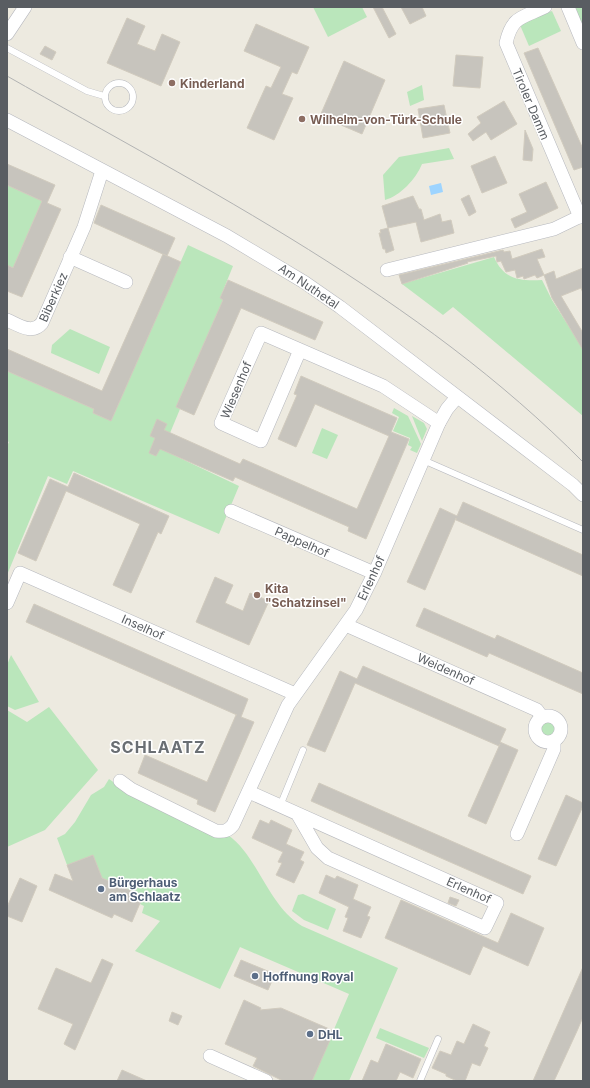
<svg xmlns="http://www.w3.org/2000/svg" width="590" height="1088" font-family="Inter,sans-serif">
<style>
.green{fill:#bae6bb}
.water{fill:#9dd4ff}
.building{fill:#c7c4bd;stroke:#d1cbbe}
.lines{fill:none;stroke-linecap:round;stroke-linejoin:round}
.lane-casing{stroke:#b6b8be;stroke-width:7}
.street-casing{stroke:#b6b8be;stroke-width:14}
.lane{stroke:#fff;stroke-width:6}
.street{stroke:#fff;stroke-width:13}
.tram{stroke:#b2b3b3;stroke-width:1}
.education-dot{fill:#8d6e63;stroke:#fff;stroke-width:1.5}
.service-dot{fill:#5c6f8a;stroke:#fff;stroke-width:1.5}
.labels{text-anchor:middle;dominant-baseline:central;stroke-width:3;stroke-linejoin:round;paint-order:stroke}
.education-label{font-size:12px;font-weight:bold;fill:#785e54;stroke:#fff;text-anchor:start}
.street-label{font-size:12px;fill:#595d62;stroke:#fff}
.service-label{font-size:12px;font-weight:bold;fill:#4e5e75;stroke:#fff;text-anchor:start}
.district-label{font-size:16px;font-weight:bold;letter-spacing:1px;fill:#6a6f74;stroke:#fff}
</style>
<rect width="100%" height="100%" fill="#edeae0"/>
<!-- green -->
<g class="green">
<polygon points="313,7 362,7 367,17 328,37"/>
<polygon points="575,7 583,7 583,27"/>
<polygon points="552,11 561,31 529,46 520,25"/>
<polygon points="422,85 424,100 410,106 407,92"/>
<path d="M449,148l5,11 -32,5c-6,15 -22,32 -37,36l-2,-25 16,-18z"/>
<polygon points="7,185 42,201 13,268 7,265"/>
<polygon points="188,245 233,266 220,298 223,300 176,407 180,409 163,450 239,486 219,534 73,471 67,484 48,476 7,575 7,446 9,442 7,441 7,371 94,409 93,413 111,421"/>
<path d="M494,257c10,23 26,24 48,23l10,20 26,41 5,-3v78l-130,-109 -10,8 -41,-31z"/>
<polygon points="70,329 110,347 99,374 51,353 52,345"/>
<polygon points="394,408 408,416 421,444 417,453 410,450 412,447 408,445 410,438 393,431 399,417 392,413"/>
<polygon points="412,416 424,423 427,429 422,441"/>
<polygon points="322,428 338,435 327,459 312,453"/>
<polygon points="11,655 39,702 15,710 7,706 7,665"/>
<polygon points="49,707 98,770 45,830 7,847 7,710 27,722"/>
<circle cx="548" cy="729" r="9"/>
<path d="M109,779l20,14 99,42c30,21 40,71 74,91l96,42 -49,113h-37l37,-87 -109,-47 -20,42 -85,-38 25,-30 -18,-8 2,-7 -4,-2 3,-8 -41,-18 -9,-23 -26,10 -10,-27 8,-4 10,-12 16,-27 13,-8z"/>
<polygon points="303,894 336,909 328,930 304,920 292,911 298,895"/>
<polygon points="380,1028 429,1048 424,1058 376,1038"/>
</g>
<!-- water -->
<polygon class="water" points="441,183 443,192 431,195 429,186"/>
<!-- building -->
<g class="building">
<polygon points="373,7 382,7 396,34 389,38"/>
<polygon points="401,7 422,7 426,16 410,24"/>
<polygon points="127,18 145,26 137,44 155,51 162,34 180,42 161,86 107,63"/>
<polygon points="256,24 309,47 297,74 292,72 282,94 293,98 274,140 247,128 266,86 271,88 281,67 244,51"/>
<polygon points="45,46 56,52 52,60 40,54"/>
<polygon points="538,48 583,149 583,167 574,170 524,53"/>
<polygon points="456,55 483,57 480,88 453,86"/>
<polygon points="344,61 385,80 362,134 320,116"/>
<polygon points="504,101 517,124 491,140 486,132 473,141 468,134 481,123 477,117"/>
<polygon points="444,105 450,133 423,138 418,109"/>
<polygon points="525,130 533,149 532,161 523,160"/>
<polygon points="495,156 507,183 482,193 471,166"/>
<polygon points="7,164 55,185 47,203 61,209 22,297 7,291 7,265 13,268 42,201 7,185"/>
<polygon points="546,182 558,208 515,228 511,219 527,212 519,194"/>
<polygon points="469,195 476,212 469,216 461,199"/>
<polygon points="413,196 419,209 421,209 424,220 440,214 442,222 451,220 454,233 421,242 416,222 388,228 382,206"/>
<polygon points="101,205 175,238 167,256 94,223"/>
<polygon points="388,228 394,250 386,253 385,249 383,249 379,233 381,233 380,230"/>
<polygon points="542,249 545,257 537,259 544,275 537,278 535,275 524,279 523,276 517,278 515,270 506,272 501,261 497,262 496,256 467,262 468,263 402,284 399,275 503,250 504,252 510,251 512,259"/>
<polygon points="163,254 181,262 111,421 93,413 94,409 7,371 7,349 102,391"/>
<polygon points="583,268 583,293 581,288 561,296 583,333 583,350 552,298 544,275 554,271 556,279"/>
<polygon points="228,280 323,322 315,340 241,308 194,415 176,407 223,300 220,298"/>
<polygon points="301,376 397,418 391,432 409,439 366,539 348,531 349,527 235,477 233,481 160,449 156,456 149,453 155,438 150,436 157,419 167,424 164,430 240,464 243,459 357,509 389,436 315,404 296,447 278,439 297,395 294,394"/>
<polygon points="74,473 169,516 161,534 158,532 131,593 113,585 140,524 66,491 36,561 18,553 50,479 68,487"/>
<polygon points="463,502 583,555 583,576 456,520 456,518 425,590 407,582 440,508 457,516"/>
<polygon points="215,577 233,585 225,603 243,611 250,593 269,601 249,645 196,622"/>
<polygon points="34,604 248,699 241,717 254,722 215,812 197,804 198,800 138,773 145,755 207,782 236,715 237,715 26,622"/>
<polygon points="424,608 495,639 497,635 583,673 583,694 489,653 487,657 416,626"/>
<polygon points="363,666 506,729 500,742 518,750 486,824 468,816 500,744 499,746 355,683 325,752 307,745 340,671 357,679"/>
<polygon points="319,783 531,876 523,894 311,801"/>
<polygon points="566,795 583,803 583,806 556,866 538,859"/>
<polygon points="260,820 269,824 271,820 292,830 286,844 304,852 300,860 304,862 294,883 276,875 282,863 278,862 283,852 252,838"/>
<polygon points="93,855 102,878 143,896 132,922 114,914 112,918 49,890 55,874 73,881 67,865"/>
<polygon points="326,875 335,879 337,876 358,885 353,899 371,907 367,916 370,917 361,938 343,931 348,918 345,917 349,907 319,893"/>
<polygon points="20,878 37,886 22,922 7,916 7,907"/>
<polygon points="450,897 459,900 456,906 448,903"/>
<polygon points="401,900 498,943 511,913 544,928 528,966 483,946 470,975 385,938"/>
<polygon points="102,959 113,964 75,1050 64,1044 73,1024 38,1009 56,968 91,983"/>
<polygon points="241,960 275,974 268,990 234,976"/>
<polygon points="583,967 583,1017 577,1031 554,1081 533,1081"/>
<polygon points="244,1000 261,1008 260,1010 281,1008 334,1031 312,1081 283,1081 253,1066 257,1058 225,1044"/>
<polygon points="172,1012 182,1016 178,1025 169,1021"/>
<polygon points="473,1024 490,1032 484,1046 488,1048 480,1066 472,1063 465,1081 457,1081 446,1076 446,1074 432,1068 440,1051 451,1055 457,1041 464,1044"/>
<polygon points="386,1044 421,1059 413,1078 400,1072 396,1081 362,1081 371,1060 378,1063"/>
<polygon points="122,1070 147,1081 117,1081"/>
</g>
<g class="lines">
<defs>
<g id="lane">
<polyline points="7,48 87,91 104,96"/>
<circle cx="119" cy="97" r="14"/>
<polyline points="423,460 583,530"/>
<polyline points="280,806 303,750"/>
<polyline points="420,1081 438,1039"/>
</g>
<g id="street">
<path d="M545,7c-23,11 -33,9 -39,36l74,174"/>
<polyline points="568,7 583,43"/>
<polyline points="7,34 25,7"/>
<polyline points="7,120 227,236 304,282 340,307 573,485 583,495"/>
<polyline points="70,257 126,282"/>
<polyline points="387,270 554,229 583,215"/>
<path d="M7,320c12,5 25,15 35,3l42,-96 18,-56"/>
<polyline points="300,350 261,441 221,423 261,333 383,386 439,423"/>
<polyline points="231,511 374,573"/>
<polyline points="7,603 20,573 295,694"/>
<polyline points="346,625 537,710 542,717"/>
<circle cx="548" cy="729" r="13"/>
<path d="M120,781l11,8 85,42c8,1 12,0 17,-6l55,-120 68,-95 19,-38 64,-149 8,-14 10,-12"/>
<polyline points="249,792 497,903 485,928 328,858 317,848 298,815"/>
<polyline points="517,834 554,749 554,741"/>
<polyline points="210,1056 266,1081"/>
</g>
</defs>
<!-- lane casing -->
<use href="#lane" class="lane-casing"/>
<!-- street casing -->
<use href="#street" class="street-casing"/>
<!-- lane -->
<use href="#lane" class="lane"/>
<!-- street -->
<use href="#street" class="street"/>
<!-- tram -->
<path class="tram" d="M7,76c200,114 412,220 576,386"/>
</g>
<!-- markers -->
<g class="education-dot">
<circle cx="172" cy="83" r="4"/>
<circle cx="302" cy="119" r="4"/>
<circle cx="257" cy="595" r="4"/>
</g>
<g class="service-dot">
<circle cx="101" cy="889" r="4"/>
<circle cx="255" cy="976" r="4"/>
<circle cx="310" cy="1034" r="4"/>
</g>
<g class="labels">
<!-- education labels -->
<g class="education-label">
<text x="180" y="83">Kinderland</text>
<text x="310" y="119">Wilhelm-von-Türk-Schule</text>
<text x="265" y="588">Kita<tspan x="265" dy="14">"Schatzinsel"</tspan></text>
</g>
<!-- street labels -->
<g class="street-label">
<text transform="translate(531 104) rotate(67)">Tiroler Damm</text>
<text transform="translate(309 286) rotate(34)">Am Nuthetal</text>
<text transform="translate(53 297) rotate(-66)">Biberkiez</text>
<text transform="translate(236 390) rotate(-67)">Wiesenhof</text>
<text transform="translate(302 542) rotate(24)">Pappelhof</text>
<text transform="translate(371 578) rotate(-65)">Erlenhof</text>
<text transform="translate(143 627) rotate(24)">Inselhof</text>
<text transform="translate(446 669) rotate(24)">Weidenhof</text>
<text transform="translate(469 890) rotate(24)">Erlenhof</text>
</g>
<!-- service labels -->
<g class="service-label">
<text x="109" y="882">Bürgerhaus<tspan x="109" dy="14">am Schlaatz</tspan></text>
<text x="263" y="976">Hoffnung Royal</text>
<text x="318" y="1034">DHL</text>
</g>
<!-- district labels -->
<g class="district-label">
<text x="158" y="747">SCHLAATZ</text>
</g>
</g>
<!-- border -->
<rect width="590" height="1088" fill="none" stroke="#595d62" stroke-width="16"/>
</svg>
